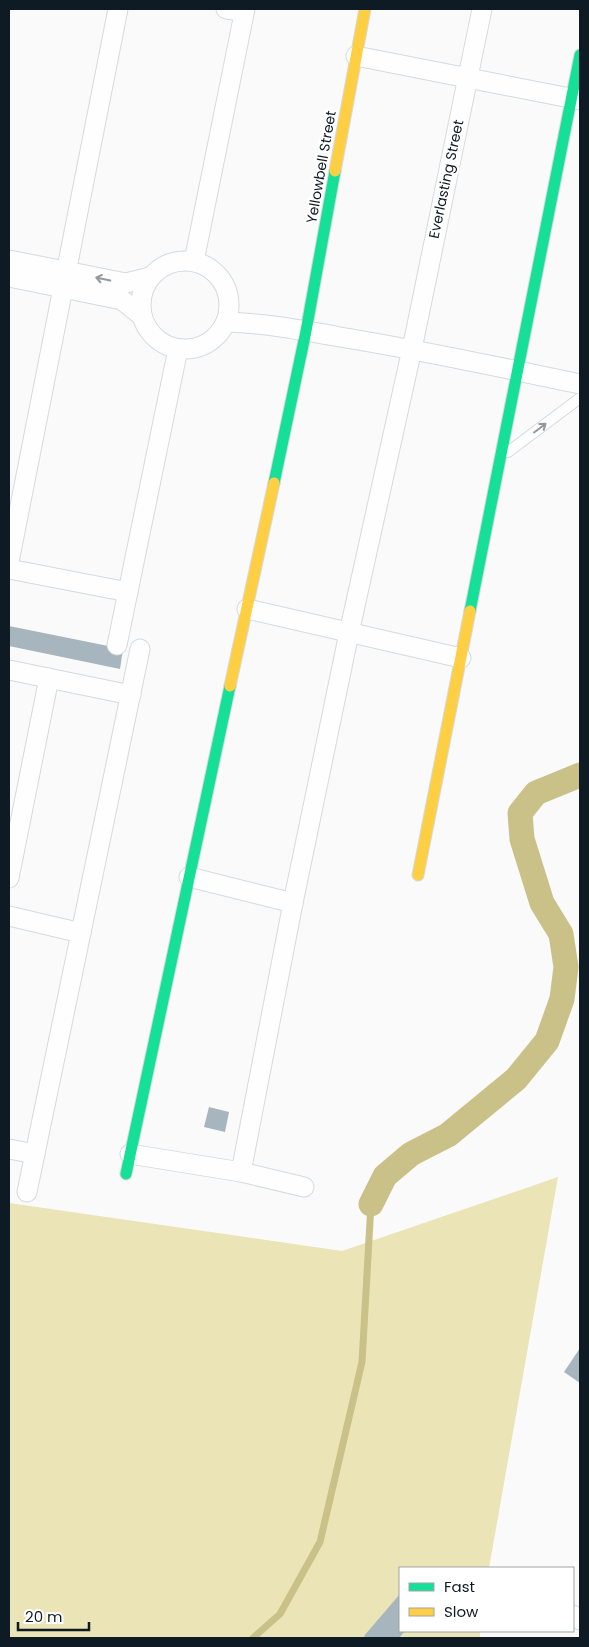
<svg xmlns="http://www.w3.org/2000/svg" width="589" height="1647" font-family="Poppins,sans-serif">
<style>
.green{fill:#eae4b7}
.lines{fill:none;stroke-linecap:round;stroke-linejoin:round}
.stream{stroke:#c9c188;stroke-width:7}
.canal{stroke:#c9c188;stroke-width:25}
.building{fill:#a6b5be}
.lane-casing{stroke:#d4dadf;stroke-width:12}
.street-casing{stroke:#d4dadf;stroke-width:21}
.fast-casing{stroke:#d4dadf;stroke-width:13}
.slow-casing{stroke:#d4dadf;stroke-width:13}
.lane{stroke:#fefefe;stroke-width:10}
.street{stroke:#fefefe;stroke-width:19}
.fast{stroke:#16e098;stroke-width:11}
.slow{stroke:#ffcf43;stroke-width:11}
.oneway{stroke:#92989c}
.labels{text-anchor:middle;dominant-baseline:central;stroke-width:5;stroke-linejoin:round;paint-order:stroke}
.street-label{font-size:14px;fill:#0f1b24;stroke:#fff}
</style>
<rect width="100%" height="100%" fill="#fafafa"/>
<!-- green -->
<polygon class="green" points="558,1177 489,1568 400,1568 400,1631 480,1631 480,1638 9,1638 9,1203 342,1251"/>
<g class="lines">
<!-- stream -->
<polyline class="stream" points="253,1638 280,1614 320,1542 362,1362 371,1204"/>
<!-- canal -->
<polyline class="canal" points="371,1204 385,1176 411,1154 448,1135 516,1079 547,1041 562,999 566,967 561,934 542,903 522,839 520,813 536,793 580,775"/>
</g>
<!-- building -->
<g class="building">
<polygon points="9,626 123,649 120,669 9,646"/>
<polygon points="209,1107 229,1112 225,1132 204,1127"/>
<polygon points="580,1348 580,1383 564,1372"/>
<polygon points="400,1594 400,1631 405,1631 399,1638 367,1638 364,1636"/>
</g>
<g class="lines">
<defs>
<polyline id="lane" points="508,452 580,398"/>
<g id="street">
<polyline points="226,9 244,12"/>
<polyline points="356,56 580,100"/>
<polyline points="9,260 126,283 150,277"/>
<circle cx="185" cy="305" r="44"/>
<polyline points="194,261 245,9"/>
<polyline points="9,277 122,300 142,316"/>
<path d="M226,322c38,1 76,8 114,15 80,13 160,30 240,47"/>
<polyline points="9,562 118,9"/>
<polyline points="9,569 128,592"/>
<polyline points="247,609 461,658"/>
<polyline points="117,645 178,349"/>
<polyline points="9,670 131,695"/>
<polyline points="189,877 293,903"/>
<polyline points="9,878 49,678"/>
<polyline points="9,916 81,933"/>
<polyline points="9,1149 35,1154"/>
<polyline points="130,1154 241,1172 304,1187"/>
<polyline points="241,1172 293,903 349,633 412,349 482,9"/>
<polyline points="27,1192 140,649"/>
<polyline points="573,1615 580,1620"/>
</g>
<g id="fast">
<polyline points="274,483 306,331 335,171"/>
<polyline points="470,611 580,55"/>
<polyline points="126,1174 230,686"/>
</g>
<g id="slow">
<polyline points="335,171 365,9"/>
<polyline points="230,686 274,483"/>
<polyline points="418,875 470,611"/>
</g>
</defs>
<!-- lane casing -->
<use href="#lane" class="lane-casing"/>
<!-- street casing -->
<use href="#street" class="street-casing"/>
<!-- fast casing -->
<use href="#fast" class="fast-casing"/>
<!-- slow casing -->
<use href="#slow" class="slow-casing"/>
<!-- lane -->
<use href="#lane" class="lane"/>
<!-- street -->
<use href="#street" class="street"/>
<!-- fast -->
<use href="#fast" class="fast"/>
<!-- slow -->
<use href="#slow" class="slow"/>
</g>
<!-- one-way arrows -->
<defs><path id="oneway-shaft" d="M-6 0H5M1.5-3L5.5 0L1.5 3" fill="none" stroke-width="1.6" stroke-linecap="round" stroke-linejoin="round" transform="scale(1.25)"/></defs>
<g class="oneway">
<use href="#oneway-shaft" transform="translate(103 279) rotate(-168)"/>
<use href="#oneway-shaft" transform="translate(540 428) rotate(-37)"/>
</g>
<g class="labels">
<!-- street labels -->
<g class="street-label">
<text transform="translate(321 167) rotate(-80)">Yellowbell Street</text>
<text transform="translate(446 179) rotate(-78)">Everlasting Street</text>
</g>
</g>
<!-- border -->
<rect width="589" height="1647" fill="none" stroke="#0f1b24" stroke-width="20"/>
<!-- legend -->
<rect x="399" y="1567" width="175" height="65" fill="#ffffff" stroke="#9fa4a7"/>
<rect x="409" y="1583" width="25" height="8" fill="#16e098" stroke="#9fa4a7"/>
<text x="444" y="1592" font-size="15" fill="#0f1b24">Fast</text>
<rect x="409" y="1608" width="25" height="8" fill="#ffcf43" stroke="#9fa4a7"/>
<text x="444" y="1617" font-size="15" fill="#0f1b24">Slow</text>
<!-- scale -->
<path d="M18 1622v8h71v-8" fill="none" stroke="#0f1b24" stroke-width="2.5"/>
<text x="25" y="1622" font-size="15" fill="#0f1b24" stroke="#ffffff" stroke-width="4" paint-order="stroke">20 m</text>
</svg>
